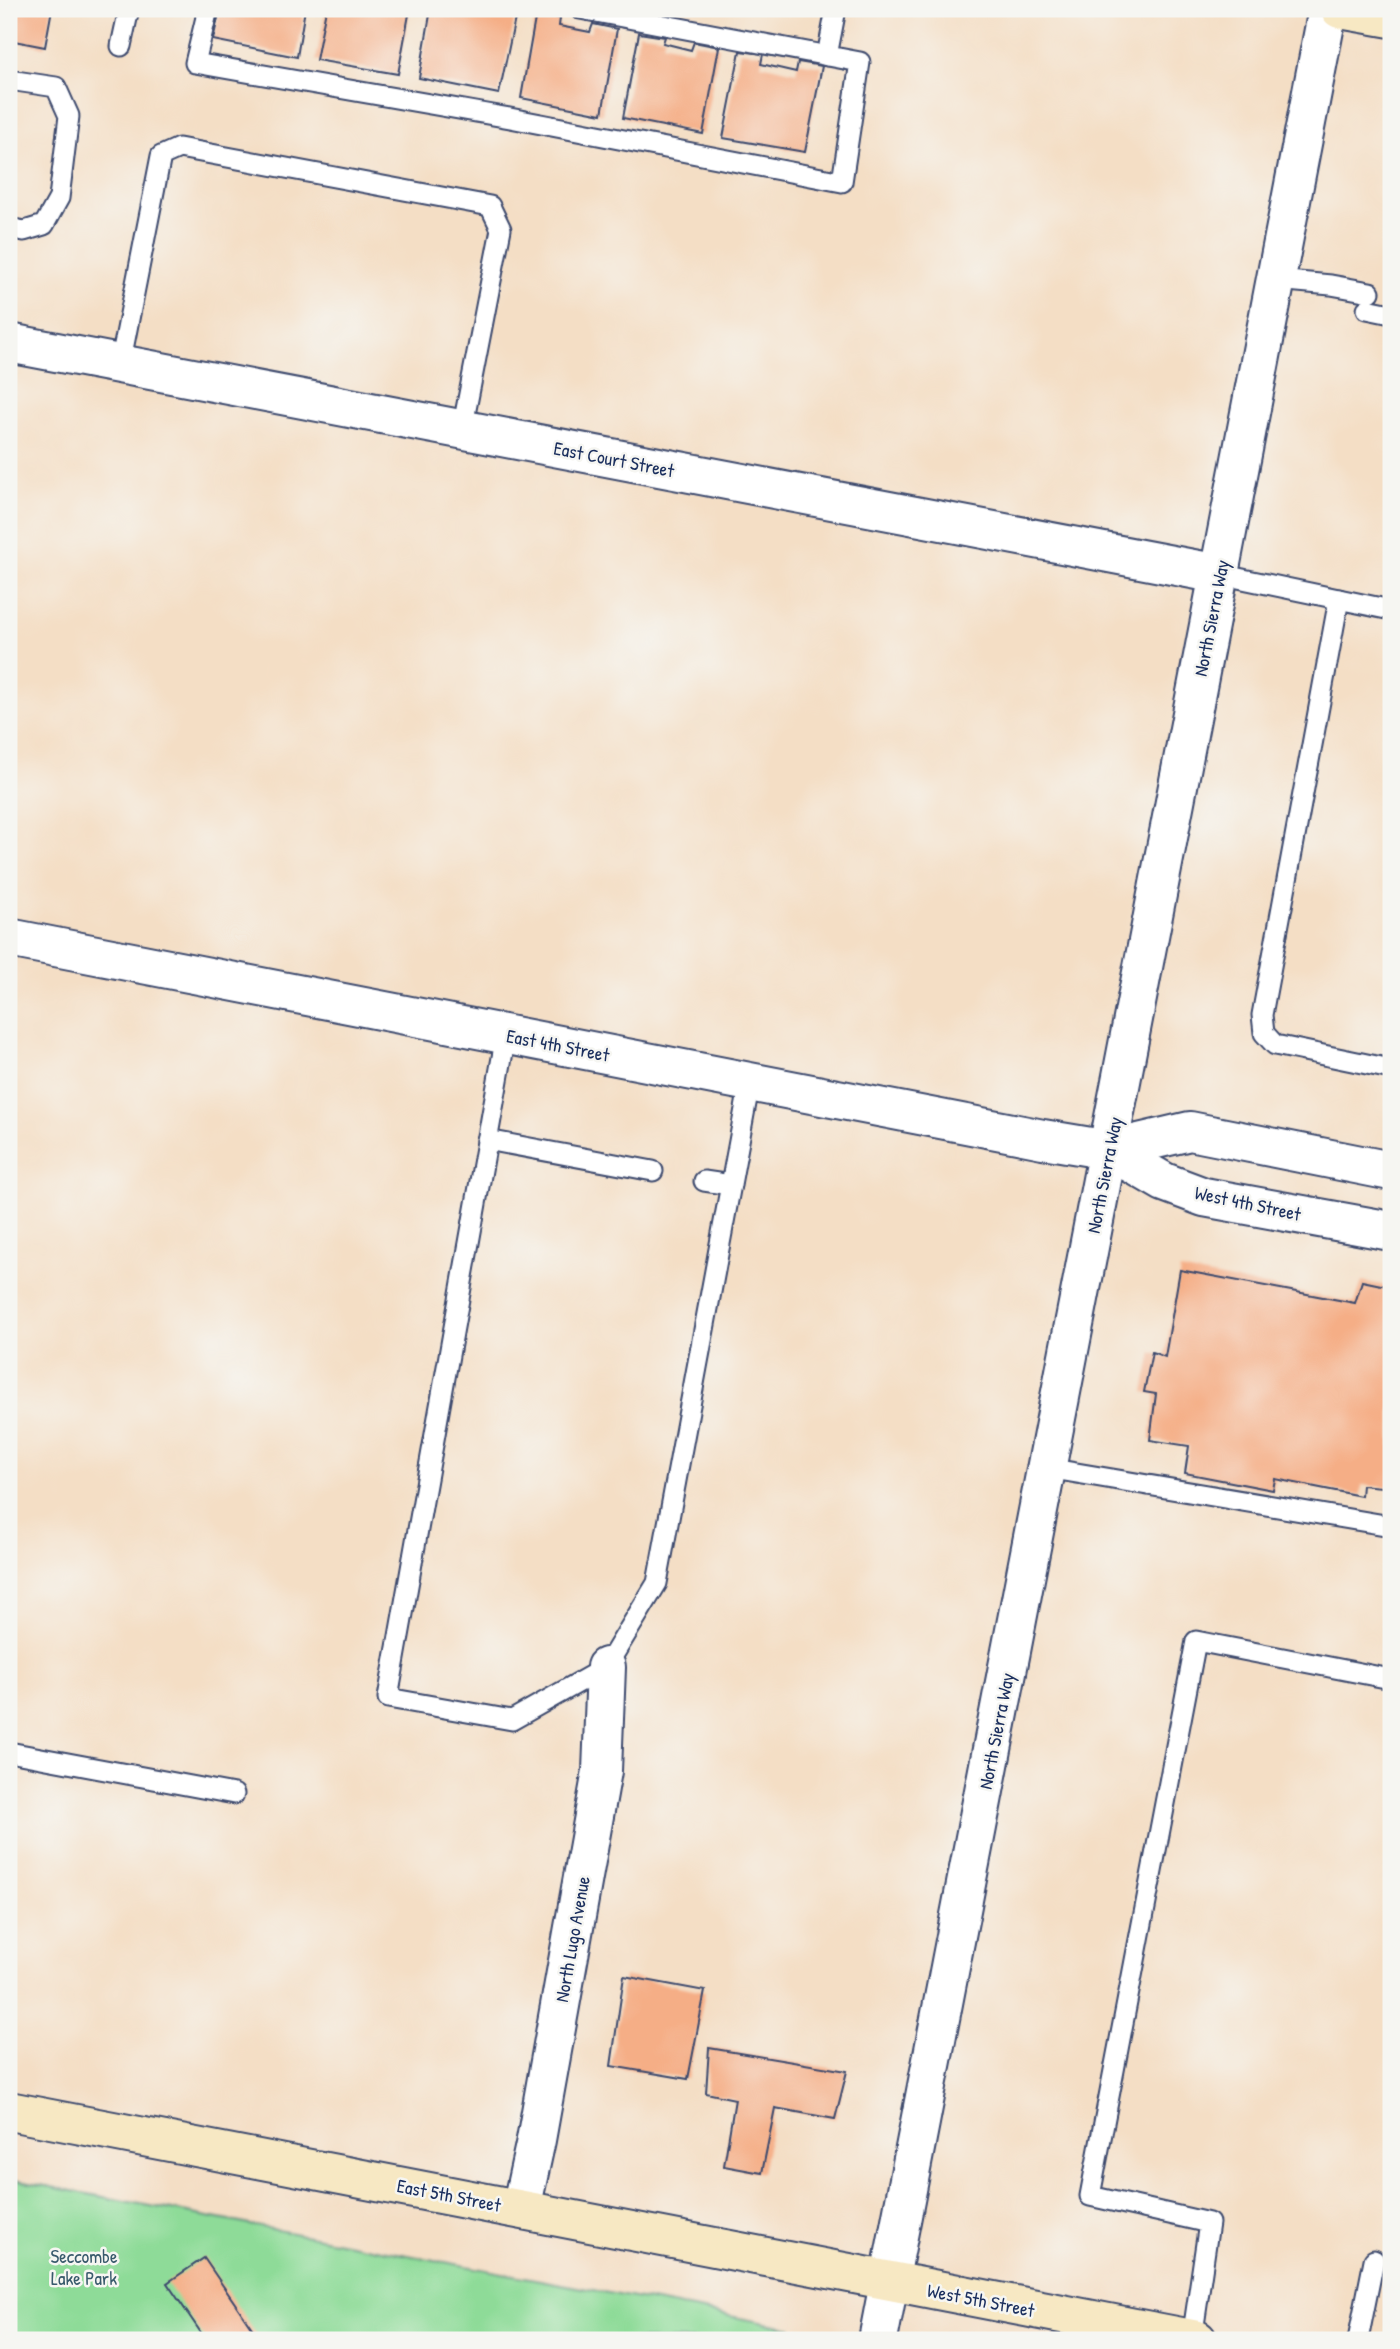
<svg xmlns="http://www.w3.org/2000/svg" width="1400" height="2349" font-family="'Patrick Hand',sans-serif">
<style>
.green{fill:#8edb98;stroke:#54857b;stroke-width:2}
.building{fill:#f5ae86}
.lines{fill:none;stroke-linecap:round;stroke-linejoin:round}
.service-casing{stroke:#3c496d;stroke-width:23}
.minor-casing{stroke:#3c496d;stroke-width:42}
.tertiary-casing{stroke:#3c496d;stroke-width:42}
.secondary-casing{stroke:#3c496d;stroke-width:42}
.service{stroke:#fff;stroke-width:19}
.minor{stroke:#fff;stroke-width:38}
.tertiary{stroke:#fff;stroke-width:38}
.secondary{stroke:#f7e8c3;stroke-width:38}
.labels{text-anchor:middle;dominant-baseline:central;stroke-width:5;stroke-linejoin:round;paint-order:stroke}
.street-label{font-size:19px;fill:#1b2f5e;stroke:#f6f6f2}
.park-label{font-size:19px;fill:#385a6c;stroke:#f6f6f2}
</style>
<rect width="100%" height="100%" fill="#f6f6f2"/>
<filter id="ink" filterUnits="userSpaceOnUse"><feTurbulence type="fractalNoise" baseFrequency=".0143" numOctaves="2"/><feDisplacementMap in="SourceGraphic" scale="14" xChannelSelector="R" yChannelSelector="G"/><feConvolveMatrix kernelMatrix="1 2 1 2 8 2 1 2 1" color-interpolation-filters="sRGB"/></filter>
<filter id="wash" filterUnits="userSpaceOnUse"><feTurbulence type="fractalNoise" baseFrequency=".00686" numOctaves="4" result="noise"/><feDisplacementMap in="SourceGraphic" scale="28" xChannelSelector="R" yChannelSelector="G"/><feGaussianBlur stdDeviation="1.57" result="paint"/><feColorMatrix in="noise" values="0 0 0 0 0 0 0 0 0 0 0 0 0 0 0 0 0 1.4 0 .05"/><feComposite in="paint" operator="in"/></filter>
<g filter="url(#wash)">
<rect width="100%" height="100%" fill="#f4dec5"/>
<!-- green -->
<polygon class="green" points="9,2179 792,2328 798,2340 9,2340"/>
<g id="blocks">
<!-- building -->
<g class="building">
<polygon points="9,9 52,9 45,47 9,40"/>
<polygon points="220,9 305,9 297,57 213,40"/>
<polygon points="326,9 410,9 398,74 316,60"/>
<polygon points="431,9 475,9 490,11 491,9 517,9 499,94 419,78"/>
<polygon points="536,13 560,18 559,26 590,32 593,24 617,29 602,114 521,98"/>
<polygon points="639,33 665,37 663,43 691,50 694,42 719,47 703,134 623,118"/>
<polygon points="740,51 763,54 761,64 796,72 798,62 822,66 805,152 723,138"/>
<polygon points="1180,1270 1355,1303 1362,1281 1391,1287 1391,1488 1362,1485 1361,1496 1275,1479 1273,1490 1185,1473 1189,1446 1150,1440 1156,1394 1144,1392 1152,1352 1165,1357"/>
<polygon points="624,1976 705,1991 688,2079 611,2066"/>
<polygon points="709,2048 847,2071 835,2119 775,2108 762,2173 724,2166 735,2099 706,2093"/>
<polygon points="204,2258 260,2340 206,2340 167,2283"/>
</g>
</g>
</g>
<g filter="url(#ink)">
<use href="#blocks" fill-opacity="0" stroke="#3c496d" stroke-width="2"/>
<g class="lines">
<defs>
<g id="service">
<polyline points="208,9 195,63 510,118 842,182 860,62 580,9"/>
<polyline points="121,46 129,9"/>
<polyline points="827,56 836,9"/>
<polyline points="9,80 56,87 69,116 59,198 44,225 24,231 9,228"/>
<polyline points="1276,280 1331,285 1370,292"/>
<polyline points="1367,309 1391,314"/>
<polyline points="120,365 161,156 179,148 490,206 501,229 462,430"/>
<polyline points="1219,574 1391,610"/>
<polyline points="1339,599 1262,1015 1264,1033 1275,1045 1391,1069"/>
<polyline points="506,1035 388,1698 512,1720 606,1667 657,1583 750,1082"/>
<polyline points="487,1140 653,1171"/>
<polyline points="704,1181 731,1185"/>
<polyline points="1047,1468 1391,1526"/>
<polyline points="9,1752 234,1794"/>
<polyline points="1192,2339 1209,2223 1090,2196 1196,1641 1391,1679"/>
<polyline points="1358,2340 1374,2260"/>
</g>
<g id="minor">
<polyline points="9,343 1219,574"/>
<polyline points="9,938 1043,1139 1109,1150"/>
<polyline points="521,2209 536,2140 602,1771 606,1667"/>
</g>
<g id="tertiary">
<polyline points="1109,1150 1164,1182 1204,1197 1391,1231"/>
<polyline points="1109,1150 1190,1131 1391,1171"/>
<polyline points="878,2340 1328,9"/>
</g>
<g id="secondary">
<polyline points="1340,9 1391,18"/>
<polyline points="9,2111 1197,2340"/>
</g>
</defs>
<!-- service casing -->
<use href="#service" class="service-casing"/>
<!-- minor casing -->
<use href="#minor" class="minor-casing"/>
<!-- tertiary casing -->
<use href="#tertiary" class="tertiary-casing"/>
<!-- secondary casing -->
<use href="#secondary" class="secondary-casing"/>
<!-- service -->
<use href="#service" class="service"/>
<!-- minor -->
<use href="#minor" class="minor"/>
<!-- tertiary -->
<use href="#tertiary" class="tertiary"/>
<!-- secondary -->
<use href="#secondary" class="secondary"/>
</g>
</g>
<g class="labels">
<!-- street labels -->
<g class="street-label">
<text transform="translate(614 459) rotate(11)">East Court Street</text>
<text transform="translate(1211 618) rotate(-79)">North Sierra Way</text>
<text transform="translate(558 1045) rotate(11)">East 4th Street</text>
<text transform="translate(1104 1175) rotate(-79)">North Sierra Way</text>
<text transform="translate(1248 1203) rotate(12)">West 4th Street</text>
<text transform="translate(996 1731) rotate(-79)">North Sierra Way</text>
<text transform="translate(572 1939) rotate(-80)">North Lugo Avenue</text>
<text transform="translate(449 2195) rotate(11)">East 5th Street</text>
<text transform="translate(981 2300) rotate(11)">West 5th Street</text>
</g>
<!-- park labels -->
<g class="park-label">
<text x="84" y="2256">Seccombe<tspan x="84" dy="22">Lake Park</tspan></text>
</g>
</g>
<!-- margin -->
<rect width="1400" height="2349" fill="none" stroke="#f6f6f2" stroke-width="35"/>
</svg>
